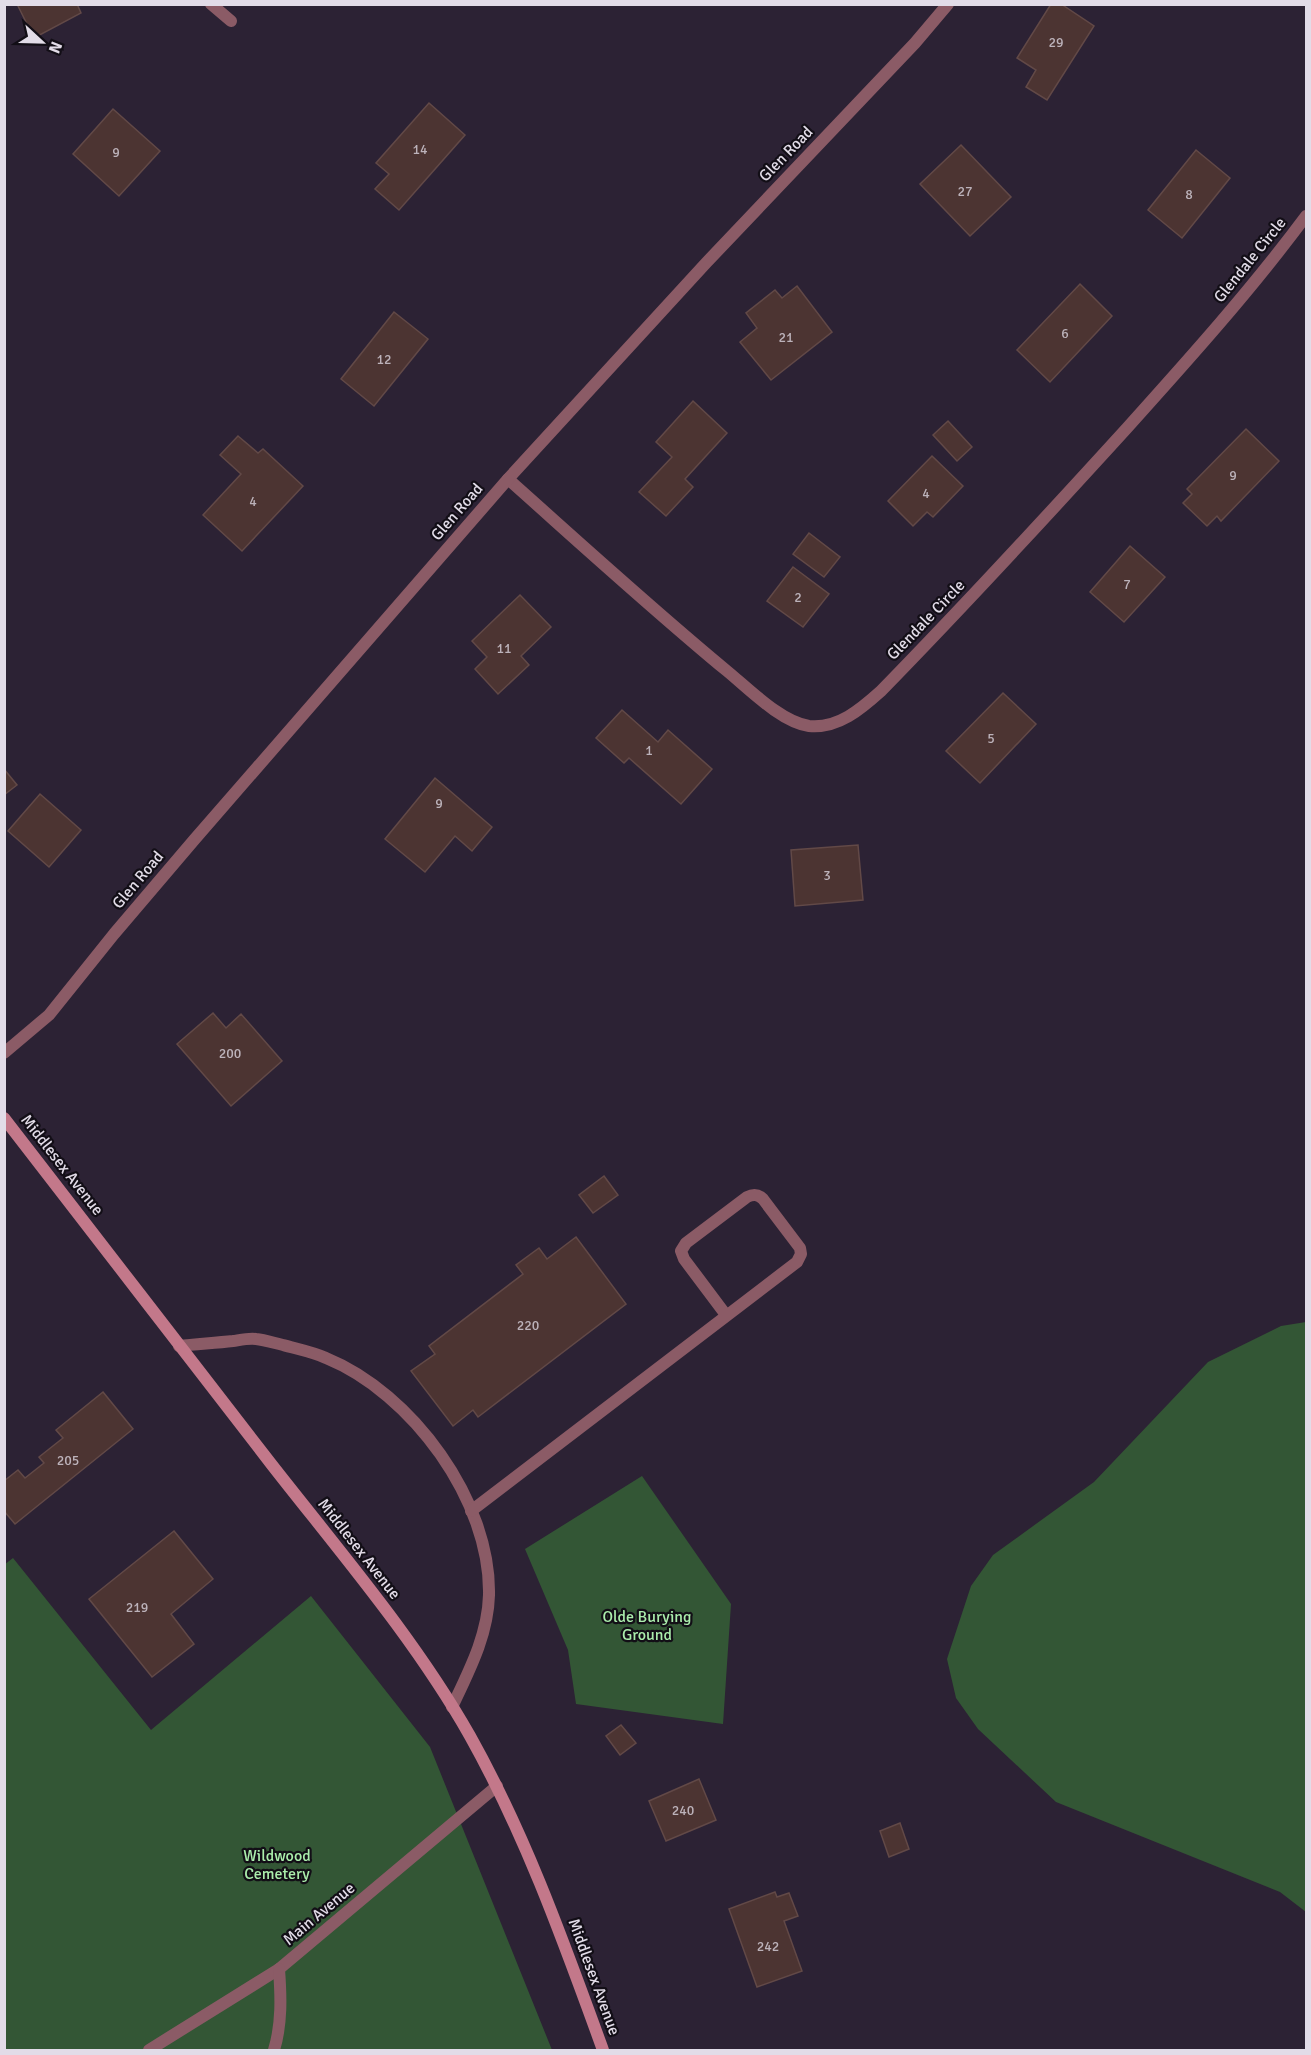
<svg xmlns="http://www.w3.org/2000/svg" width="1311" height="2055" font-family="Signika,sans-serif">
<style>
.green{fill:#335635}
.building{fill:#4c3432;stroke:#624947;stroke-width:1.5}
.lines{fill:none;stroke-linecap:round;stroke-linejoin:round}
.service{stroke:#8b5b66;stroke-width:12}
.minor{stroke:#8b5b66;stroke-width:12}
.tertiary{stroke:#8b5b66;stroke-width:12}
.secondary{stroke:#c3788a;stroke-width:12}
.labels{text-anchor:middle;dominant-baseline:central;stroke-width:4.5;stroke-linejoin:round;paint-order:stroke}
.number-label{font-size:14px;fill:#bcb2ba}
.street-label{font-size:16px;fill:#e2dce8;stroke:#120e16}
.park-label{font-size:16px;fill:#abeeac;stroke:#120e16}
</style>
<rect width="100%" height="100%" fill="#2c2234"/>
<!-- green -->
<g class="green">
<polygon points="1306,1322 1306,1912 1280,1892 1056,1802 978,1729 956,1698 947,1659 971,1586 993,1555 1094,1482 1208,1362 1281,1326"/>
<polygon points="642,1476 731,1604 723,1724 576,1704 568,1650 525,1549"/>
<polygon points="13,1558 151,1730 311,1596 430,1747 552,2050 5,2050 4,1565"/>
</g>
<!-- building -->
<g class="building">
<polygon points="17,4 77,4 81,13 34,38"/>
<polygon points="1051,4 1061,4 1094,26 1047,100 1026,87 1036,70 1017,58"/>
<polygon points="429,103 465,135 399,210 375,189 389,174 376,163"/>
<polygon points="113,109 160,151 119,196 73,154"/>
<polygon points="961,145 1011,197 970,236 920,184"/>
<polygon points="1196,150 1230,178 1182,238 1148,210"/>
<polygon points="1080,284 1112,316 1050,382 1017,350"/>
<polygon points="797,286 832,332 771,380 740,342 757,328 746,313 775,290 782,298"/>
<polygon points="394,312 428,339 374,406 341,379"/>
<polygon points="693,401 727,433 685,479 693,487 666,516 639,492 672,457 656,442"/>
<polygon points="948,421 972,447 957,461 933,435"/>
<polygon points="1246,429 1279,461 1221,521 1217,516 1207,526 1183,503 1192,494 1187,489"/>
<polygon points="238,436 258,453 263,449 303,486 242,551 203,515 241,474 220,455"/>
<polygon points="932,456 963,486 933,517 927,512 913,526 888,501"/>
<polygon points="809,533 840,557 824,577 793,554"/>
<polygon points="1130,546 1165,577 1124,622 1090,592"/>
<polygon points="793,567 829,594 803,627 767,601"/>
<polygon points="520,595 551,627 521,656 529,665 498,694 475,669 487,657 472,641"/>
<polygon points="1003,693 1036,724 980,783 946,751"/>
<polygon points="622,710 658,742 668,730 712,769 681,804 629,758 624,763 596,738"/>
<polygon points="4,769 17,785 4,795"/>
<polygon points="435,778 492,827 472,851 455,836 425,872 385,839"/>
<polygon points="40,794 81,830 49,867 8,831"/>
<polygon points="858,845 863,900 795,906 791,850"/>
<polygon points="213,1013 226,1028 241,1014 282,1061 231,1106 177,1044"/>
<polygon points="604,1176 618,1195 593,1213 579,1195"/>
<polygon points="576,1237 626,1304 478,1417 473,1410 453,1426 411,1371 435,1354 429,1346 523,1274 516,1265 539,1248 547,1259"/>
<polygon points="103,1392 133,1429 15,1524 4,1511 4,1481 18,1470 25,1478 44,1463 39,1457 63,1438 56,1430"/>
<polygon points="174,1531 213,1579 171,1614 194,1644 152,1677 89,1599"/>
<polygon points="621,1725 636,1743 620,1755 606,1736"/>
<polygon points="699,1779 716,1820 666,1841 649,1801"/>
<polygon points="900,1823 909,1849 889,1857 880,1831"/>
<polygon points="775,1892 777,1897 789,1893 798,1916 784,1921 802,1971 757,1987 729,1909"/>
</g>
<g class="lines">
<!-- service -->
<g class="service">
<path d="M179,1346c18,-2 36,-3 54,-5 7,-1 16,-3 23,-2 9,1 18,4 27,6 14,4 30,7 43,13 86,35 165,143 163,237 -1,40 -20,76 -37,112"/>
<path d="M471,1511l326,-249 4,-8 -1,-6 -37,-49c-5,-5 -10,-5 -16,-2l-61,46 -5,8 3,8 42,56"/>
<polyline points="149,2050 279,1969 497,1786"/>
<path d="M274,2050c8,-26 7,-54 5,-81"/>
</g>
<!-- minor -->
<g class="minor">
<polyline points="211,4 231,21"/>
<path d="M508,479c73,65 144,130 219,192 22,18 54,51 82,55 29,3 52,-17 72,-35 84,-86 165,-174 246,-263 62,-69 124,-138 179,-212"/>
</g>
<!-- tertiary -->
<polyline class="tertiary" points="4,1053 49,1015 114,934 194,840 508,479 706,263 915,43 948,4"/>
<!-- secondary -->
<path class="secondary" d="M4,1118c90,115 178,232 268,347 68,87 143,174 198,271 56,100 94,207 133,314"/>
</g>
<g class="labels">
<!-- number labels -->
<g class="number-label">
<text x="1056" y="42">29</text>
<text x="420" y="149">14</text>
<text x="116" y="152">9</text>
<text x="965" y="191">27</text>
<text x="1189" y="194">8</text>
<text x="1065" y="333">6</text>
<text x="786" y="337">21</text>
<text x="384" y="359">12</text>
<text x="1233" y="475">9</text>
<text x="926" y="493">4</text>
<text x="253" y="501">4</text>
<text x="1127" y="584">7</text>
<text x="798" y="597">2</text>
<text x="504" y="648">11</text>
<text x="991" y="738">5</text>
<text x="649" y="750">1</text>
<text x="439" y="803">9</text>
<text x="827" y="875">3</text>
<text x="230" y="1053">200</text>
<text x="528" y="1325">220</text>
<text x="68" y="1460">205</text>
<text x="137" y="1607">219</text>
<text x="683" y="1810">240</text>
<text x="768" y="1946">242</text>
</g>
<!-- street labels -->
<g class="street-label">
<text transform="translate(786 154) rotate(-46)">Glen Road</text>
<text transform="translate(1250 260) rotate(-51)">Glendale Circle</text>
<text transform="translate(457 512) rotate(-49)">Glen Road</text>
<text transform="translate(926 620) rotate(-46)">Glendale Circle</text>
<text transform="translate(138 880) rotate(-50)">Glen Road</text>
<text transform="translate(62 1165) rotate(52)">Middlesex Avenue</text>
<text transform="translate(359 1549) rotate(52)">Middlesex Avenue</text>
<text transform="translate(319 1914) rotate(-40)">Main Avenue</text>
<text transform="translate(594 1977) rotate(70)">Middlesex Avenue</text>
</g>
<!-- park labels -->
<g class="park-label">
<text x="647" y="1617">Olde Burying<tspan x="647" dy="18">Ground</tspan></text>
<text x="277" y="1856">Wildwood<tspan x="277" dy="18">Cemetery</tspan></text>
</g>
</g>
<!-- border -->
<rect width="1311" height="2055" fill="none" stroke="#e2dce8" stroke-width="12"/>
<!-- north arrow -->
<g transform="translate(42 42) rotate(112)" stroke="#120e16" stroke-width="4.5" paint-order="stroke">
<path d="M0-4.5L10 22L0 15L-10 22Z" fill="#e2dce8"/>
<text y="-9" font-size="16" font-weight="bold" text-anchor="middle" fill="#e2dce8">N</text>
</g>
</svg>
